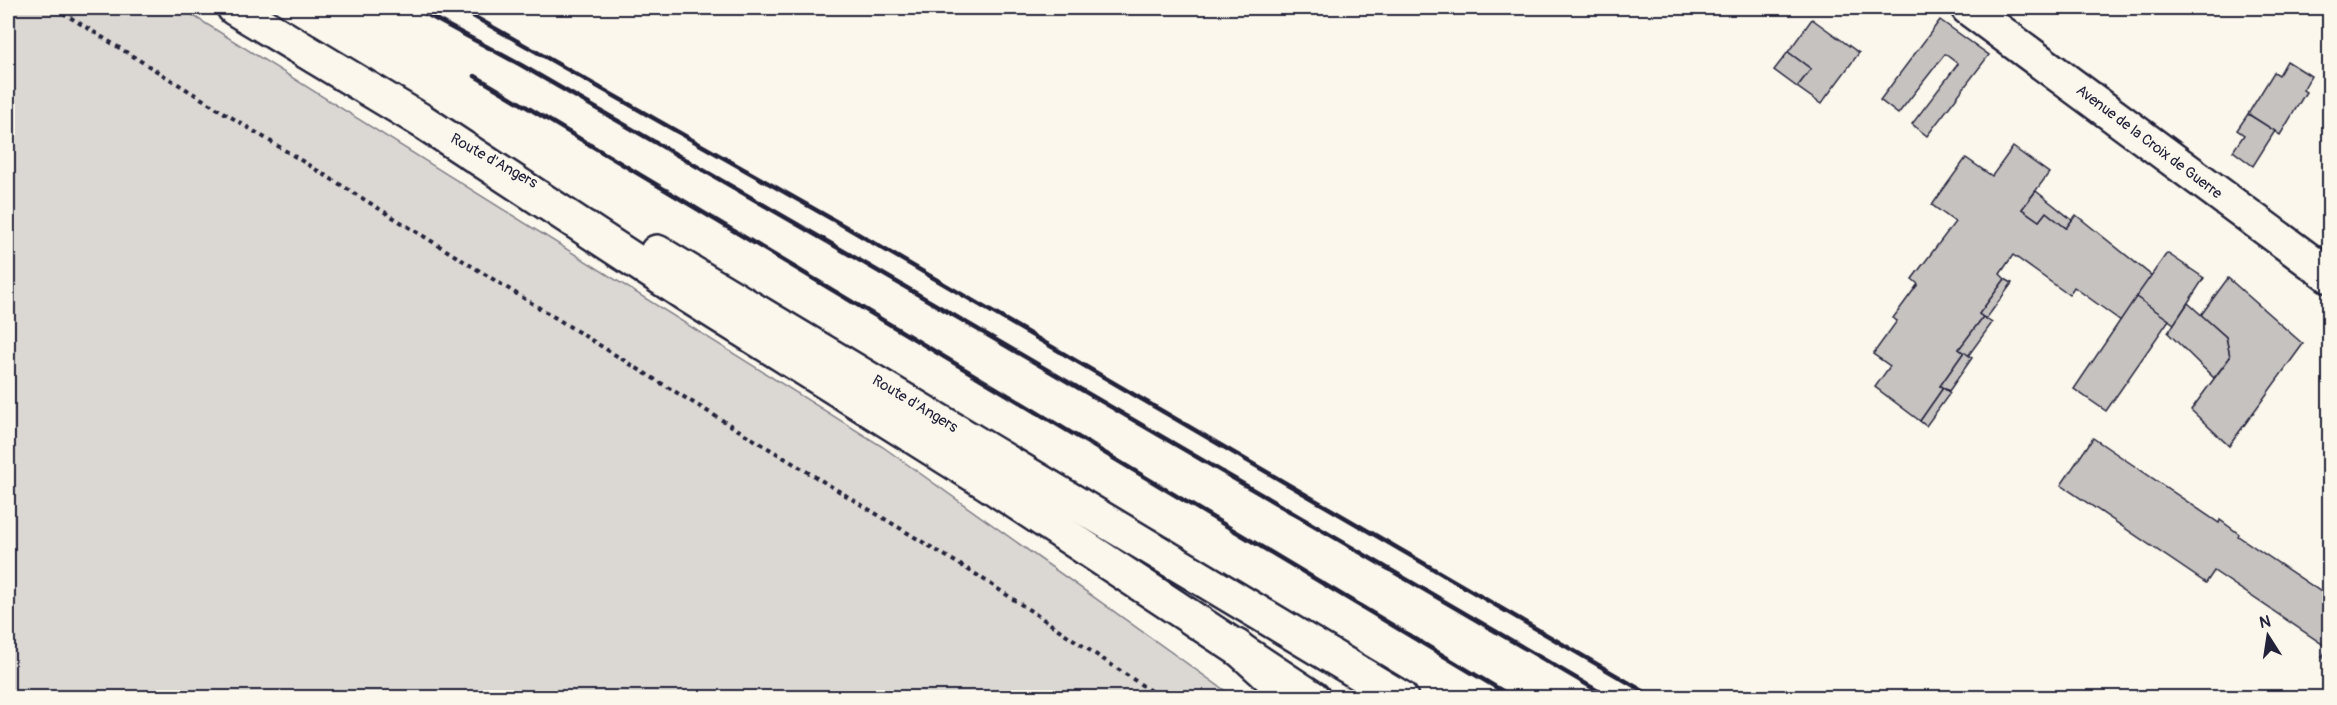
<svg xmlns="http://www.w3.org/2000/svg" width="2337" height="705" font-family="Pangolin,sans-serif">
<style>
.green{fill:#dbd8d3;stroke:#7e7d87;stroke-width:1.5}
.building{fill:#c6c2c0;stroke:#22223b;stroke-width:1.5}
.lines{fill:none;stroke-linecap:round;stroke-linejoin:round}
.minor-casing{stroke:#22223b;stroke-width:38}
.major-casing{stroke:#22223b;stroke-width:38}
.highway-casing{stroke:#22223b;stroke-width:38}
.path{stroke:#22223b;stroke-width:4;stroke-dasharray:4.5 4.5;stroke-linecap:butt}
.minor{stroke:#fbf7ec;stroke-width:33}
.major{stroke:#fbf7ec;stroke-width:33}
.highway{stroke:#fbf7ec;stroke-width:33}
.rail{stroke:#22223b;stroke-width:4.5}
.labels{text-anchor:middle;dominant-baseline:central;stroke-width:6;stroke-linejoin:round;paint-order:stroke}
.street-label{font-size:15px;fill:#22223b;stroke:#fbf7ec}
</style>
<rect width="100%" height="100%" fill="#fbf7ec"/>
<filter id="ink" filterUnits="userSpaceOnUse"><feTurbulence type="fractalNoise" baseFrequency=".0167" numOctaves="2"/><feDisplacementMap in="SourceGraphic" scale="12" xChannelSelector="R" yChannelSelector="G"/><feConvolveMatrix kernelMatrix="1 2 1 2 8 2 1 2 1" color-interpolation-filters="sRGB"/></filter>
<g filter="url(#ink)">
<!-- green -->
<polygon class="green" points="8,8 181,8 883,447 1234,697 8,697"/>
<!-- building -->
<g class="building">
<polygon points="1812,19 1859,53 1821,104 1797,87 1811,69 1788,52"/>
<polygon points="1940,20 1989,55 1927,136 1912,124 1958,64 1945,54 1898,114 1880,100"/>
<polygon points="1788,52 1811,69 1797,87 1774,70"/>
<polygon points="2287,61 2311,76 2303,90 2306,92 2280,135 2248,114 2274,72 2279,75"/>
<polygon points="2248,114 2275,131 2253,166 2233,151 2244,135 2237,130"/>
<polygon points="2013,147 2049,173 2022,209 2039,221 2046,212 2066,228 2076,215 2152,276 2121,321 2074,287 2069,295 2013,255 2000,274 2005,279 1979,314 1983,317 1959,349 1964,352 1940,386 1943,388 1920,421 1875,387 1890,366 1873,354 1897,321 1893,318 1918,284 1912,279 1955,222 1932,205 1966,158 1992,176"/>
<polygon points="2036,191 2072,220 2066,228 2046,212 2039,221 2022,209"/>
<polygon points="2167,253 2204,278 2174,324 2136,297"/>
<polygon points="2228,278 2303,344 2229,446 2191,410 2230,357 2226,337 2201,315"/>
<polygon points="2005,279 2012,283 1986,319 1979,314"/>
<polygon points="2136,297 2169,320 2106,411 2074,389"/>
<polygon points="2188,303 2226,337 2230,357 2214,378 2168,333"/>
<polygon points="1983,317 1992,323 1968,356 1959,349"/>
<polygon points="1964,352 1972,358 1949,391 1940,386"/>
<polygon points="1943,388 1950,393 1926,426 1920,421"/>
<polygon points="2093,438 2219,523 2220,520 2239,534 2238,536 2330,598 2330,662 2322,657 2328,648 2214,571 2206,583 2061,485"/>
</g>
<g class="lines">
<defs>
<polyline id="minor" points="1968,8 2330,276"/>
<g id="major">
<polyline points="234,8 422,121 687,295 987,483 1313,698"/>
<polyline points="657,252 1401,698"/>
</g>
<polyline id="highway" points="1236,646 1293,698"/>
</defs>
<!-- minor casing -->
<use href="#minor" class="minor-casing"/>
<!-- major casing -->
<use href="#major" class="major-casing"/>
<!-- highway casing -->
<use href="#highway" class="highway-casing"/>
<!-- path -->
<polyline class="path" points="55,8 651,377 977,575 1161,698"/>
<!-- minor -->
<use href="#minor" class="minor"/>
<!-- major -->
<use href="#major" class="major"/>
<!-- highway -->
<use href="#highway" class="highway"/>
<!-- rail -->
<g class="rail">
<polyline points="415,8 521,65 835,246 1610,698"/>
<polyline points="459,8 846,227 1655,698"/>
<polyline points="475,76 1514,698"/>
</g>
</g>
</g>
<g class="labels">
<!-- street labels -->
<g class="street-label">
<text transform="translate(2149 142) rotate(37)">Avenue de la Croix de Guerre</text>
<text transform="translate(494 161) rotate(29)">Route d'Angers</text>
<text transform="translate(915 404) rotate(31)">Route d'Angers</text>
</g>
</g>
<!-- margin -->
<rect width="2337" height="705" fill="none" stroke="#fbf7ec" stroke-width="30"/>
<rect x="15" y="15" width="2307" height="675" fill="none" stroke="#22223b" stroke-width="2" filter="url(#ink)"/>
<!-- north arrow -->
<g transform="translate(2268 636) rotate(348)" stroke="#fbf7ec" stroke-width="4.5" paint-order="stroke">
<path d="M0-4.5L10 22L0 15L-10 22Z" fill="#22223b"/>
<text y="-9" font-size="16" font-weight="bold" text-anchor="middle" fill="#22223b">N</text>
</g>
</svg>
